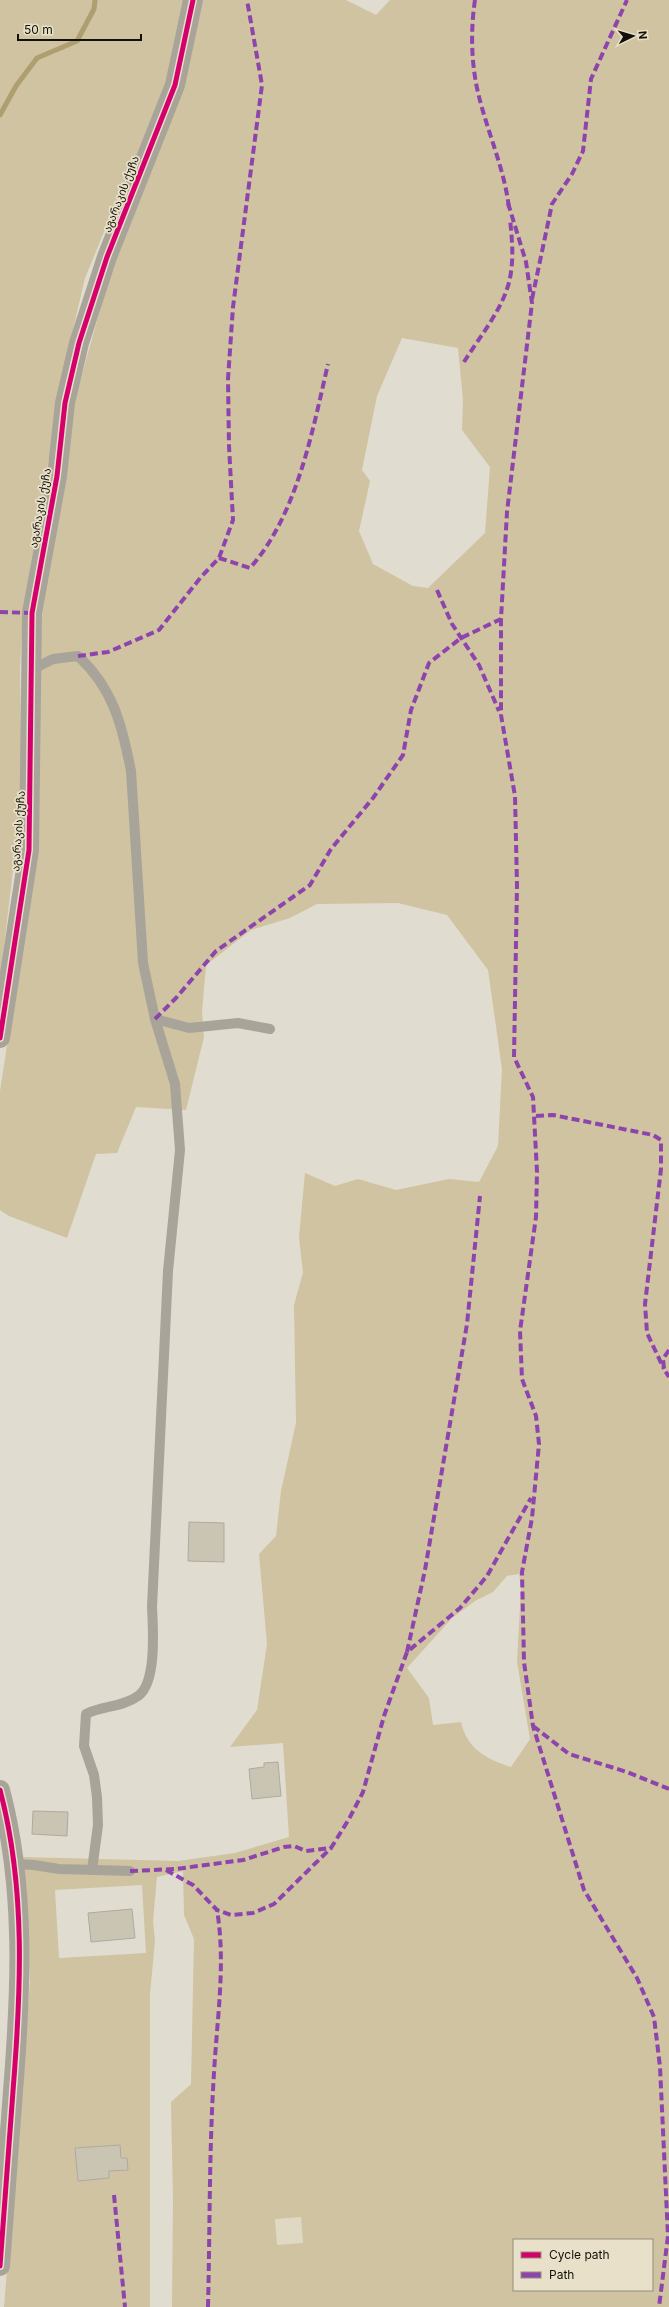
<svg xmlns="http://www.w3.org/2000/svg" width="669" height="2307" font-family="Inter,'Noto Sans Georgian',sans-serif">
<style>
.built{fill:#dfd8c2}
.green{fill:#cfc3a1;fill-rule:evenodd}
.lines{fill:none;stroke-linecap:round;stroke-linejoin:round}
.stream{stroke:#ae9e70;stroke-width:5}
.building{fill:#cac4b3;stroke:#aeaaa1}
.service{stroke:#a8a49a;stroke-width:10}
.minor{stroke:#a8a49a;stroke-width:20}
.quiet{stroke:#8e44ad;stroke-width:4;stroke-dasharray:8 4;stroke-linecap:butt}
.cycleway-casing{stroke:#e8e0c9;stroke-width:8}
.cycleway{stroke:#d6006c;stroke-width:5}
.labels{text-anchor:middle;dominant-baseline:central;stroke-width:3.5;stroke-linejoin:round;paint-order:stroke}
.street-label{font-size:11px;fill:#131008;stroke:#e8e0c9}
</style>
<rect width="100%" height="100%" fill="#e1dcd0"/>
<!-- built -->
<polygon class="built" points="301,2217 303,2243 277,2245 275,2218"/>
<!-- green -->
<g class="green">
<polygon points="0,0 187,0 169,85 118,198 85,278 66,359 23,610 20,670 22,796 0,979"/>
<path d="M201,0h145l30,15 14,-15h279v2307h-497l1,-107 -2,-98 20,-18 3,-145 -10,-24 -1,-44 -26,6 -4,44 2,20 -5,53v313h-146l26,-326 -7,-124 155,4 57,-8 54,-16 -6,-94 -53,4 27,-37 10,-66 -8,-90 17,-18 5,-45 15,-68 -2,-118 9,-32 -4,-36 6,-64 30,13 23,-7 38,11 53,-11 30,3 19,-36 4,-77 -14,-99 -41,-55 -49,-12 -81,1 -27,14 -39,12 -45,35 -4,47 2,25 -18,73 -50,-3 -19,46 -21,1 -29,84 -58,-22 -9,-6v-119l22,-143 23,-381 28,-161 52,-184zM402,338l56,10 5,52 -1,30 28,37 -5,66 -57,55 -15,-2 -40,-22 -14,-33 11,-50 -8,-11 15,-74zM519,1574l2,13 -4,75 13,77 -19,28c-25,-8 -44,-18 -50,-45l-28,3 -4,-27 -22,-30 45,-50 23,-17 18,-9 14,-16zM142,1885l4,68 -87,5 -4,-68zM301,2217l2,26 -26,2 -2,-26zM514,2240h138v50h-138z"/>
</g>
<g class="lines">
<!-- stream -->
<polyline class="stream" points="0,115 16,86 37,58 77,41 94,9 95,0"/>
</g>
<!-- building -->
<g class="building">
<polygon points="189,1522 224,1523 224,1562 188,1561"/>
<polygon points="278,1762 281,1796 252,1799 249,1769 264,1767 264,1763"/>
<polygon points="33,1811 68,1812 67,1836 32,1834"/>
<polygon points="132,1909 135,1938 91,1942 88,1913"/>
<polygon points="120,2145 121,2158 127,2158 128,2170 109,2171 109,2178 78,2181 75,2148"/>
</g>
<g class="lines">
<!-- service -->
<g class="service">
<path d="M31,670l22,-11 25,-3c35,32 44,69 53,115l12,192 12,56 34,9 49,-5 32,6"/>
<polyline points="15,1864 34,1865 59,1869 130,1871"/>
<path d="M92,1870l6,-45 -1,-28 -3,-22 -10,-29 2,-32c16,-8 37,-7 52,-18 19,-13 15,-68 14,-89l16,-336 12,-121 -5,-66 -20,-65"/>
</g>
<!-- minor -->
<g class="minor">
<polyline points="0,1038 29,850 32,613 57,476 65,403 79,343 107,257 175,85 193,0"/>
<path d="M0,1790c26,98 21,201 13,301 -4,58 -9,117 -13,175"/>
</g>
<!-- quiet -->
<g class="quiet">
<path d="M475,0c-4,26 -4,56 1,83 8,42 28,82 33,125"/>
<polyline points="508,203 526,262 532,303 507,512 501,619 501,715 515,796 517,885 514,1057 533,1097 537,1172 536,1217 520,1331 522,1379 536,1416 539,1444 532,1518 522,1572 524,1662 533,1726 584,1890 637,1978 654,2017 660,2067 668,2236 659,2307"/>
<polyline points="532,299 552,204 572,174 583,151 591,79 627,0"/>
<path d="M464,362c16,-26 40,-54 46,-84 4,-20 2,-39 0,-59"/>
<path d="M219,558l31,10c47,-53 62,-135 78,-204"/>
<polyline points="437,590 452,624 479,665 499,711"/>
<polyline points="0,612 32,613"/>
<polyline points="78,656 108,652 159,630 201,577 219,558 233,520 229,446 228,379 233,307 262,85 247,0"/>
<polyline points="155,1019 176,998 216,951 310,885 331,849 373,798 403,755 411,710 429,663 461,638 501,619"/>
<polyline points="536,1116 553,1115 653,1135 661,1140 661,1169 645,1304 647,1333 664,1369"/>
<polyline points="669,1350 663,1359 664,1369 669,1377"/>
<polyline points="407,1652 425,1570 467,1324 480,1196"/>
<polyline points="533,1726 569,1754 627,1772 669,1789"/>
<polyline points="166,1870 193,1885 217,1910 231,1915 253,1913 274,1904 331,1848"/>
<polyline points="130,1871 176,1869 243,1860 284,1847 294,1846 306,1851 331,1848 349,1819 363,1792 384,1716 407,1652 460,1608 487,1576 531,1498"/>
<polyline points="114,2195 125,2307"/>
<path d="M208,2307c2,-78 1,-156 6,-234 3,-55 12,-109 3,-163"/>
</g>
<defs>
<g id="cycleway">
<polyline points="0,1038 29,850 32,613 57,476 65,403 79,343 107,257 175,85 193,0"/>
<path d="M0,1790c26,98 21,201 13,301 -4,58 -9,117 -13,175"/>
</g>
</defs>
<!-- cycleway casing -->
<use href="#cycleway" class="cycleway-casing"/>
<!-- cycleway -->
<use href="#cycleway" class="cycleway"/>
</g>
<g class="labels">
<!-- street labels -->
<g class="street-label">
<text transform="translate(121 194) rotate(-69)">აგარაკის ქუჩა</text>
<text transform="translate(40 508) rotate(-80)">აგარაკის ქუჩა</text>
<text transform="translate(18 831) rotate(-86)">აგარაკის ქუჩა</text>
</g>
</g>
<!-- legend -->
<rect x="513" y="2239" width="140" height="52" fill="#e8e0c9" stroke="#938d7c"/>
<rect x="521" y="2252" width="20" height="6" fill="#d6006c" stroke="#938d7c"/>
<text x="549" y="2259" font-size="12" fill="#131008">Cycle path</text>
<rect x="521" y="2272" width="20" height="6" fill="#8e44ad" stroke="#938d7c"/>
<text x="549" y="2279" font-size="12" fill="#131008">Path</text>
<!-- north arrow -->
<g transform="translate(633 36) rotate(85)" stroke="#e8e0c9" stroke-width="3" paint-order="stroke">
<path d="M0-3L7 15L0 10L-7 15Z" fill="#131008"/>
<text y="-6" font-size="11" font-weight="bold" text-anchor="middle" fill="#131008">N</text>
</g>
<!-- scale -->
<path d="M18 34v6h123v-6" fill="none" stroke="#131008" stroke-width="2"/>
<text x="24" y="34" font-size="12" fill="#131008" stroke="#e8e0c9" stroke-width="3" paint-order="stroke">50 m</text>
</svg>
